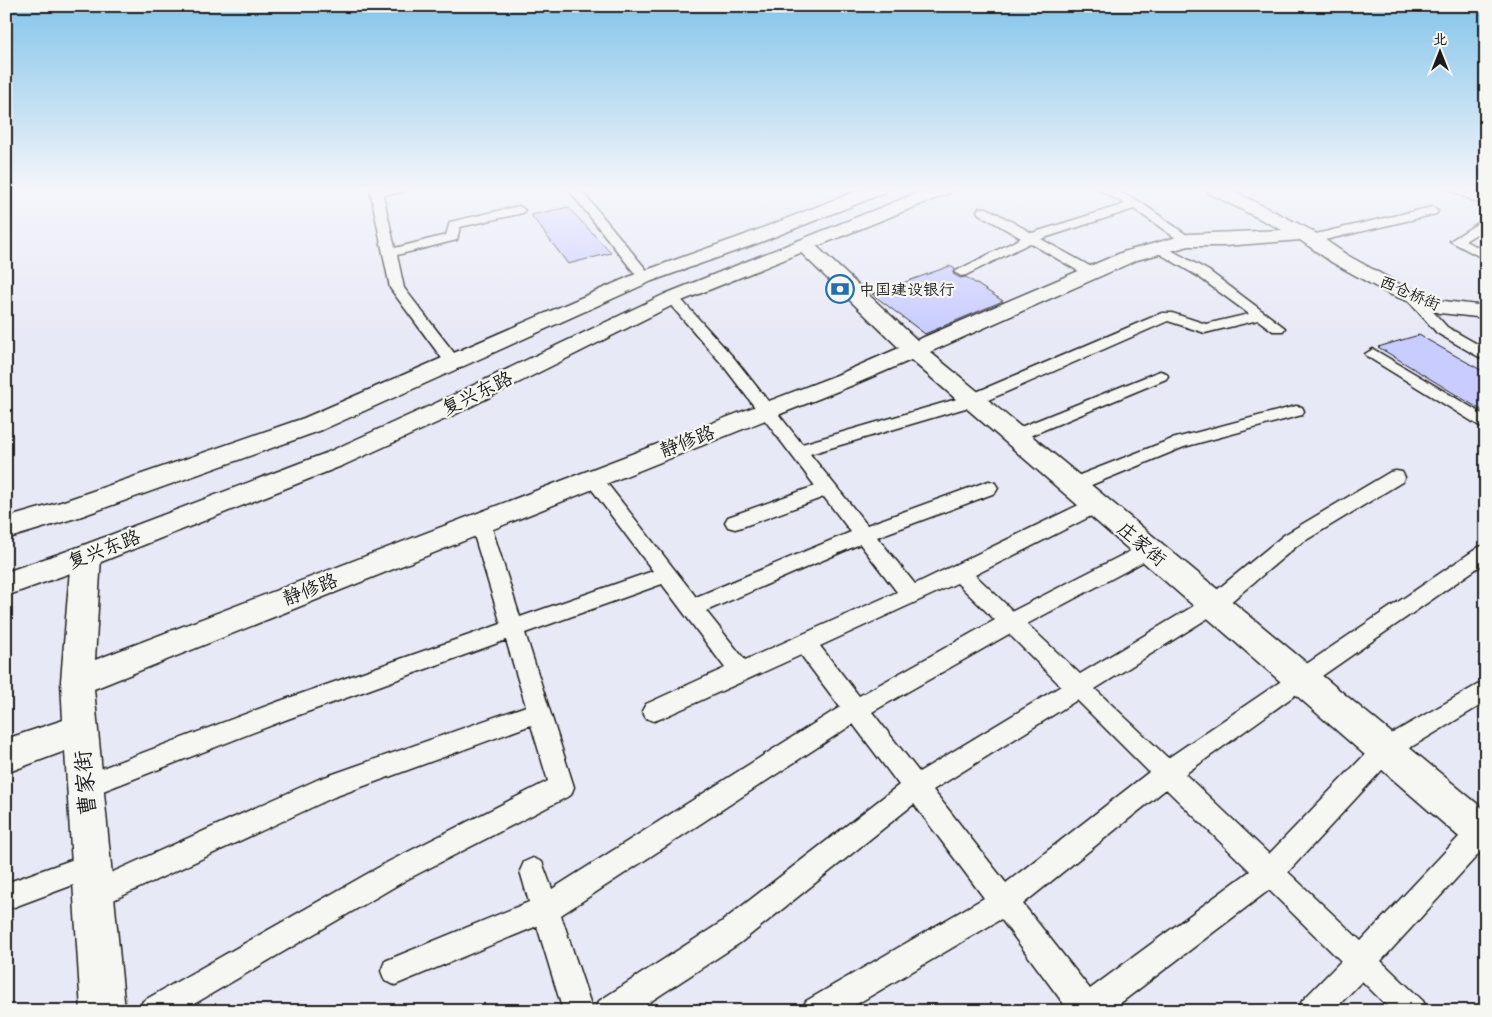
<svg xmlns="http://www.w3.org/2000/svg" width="1492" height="1017" font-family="Itim,'LXGW WenKai TC',sans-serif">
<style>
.building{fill:#c8ccff;stroke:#1c1c1c}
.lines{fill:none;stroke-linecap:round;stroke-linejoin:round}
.lane-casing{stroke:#1c1c1c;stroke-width:3}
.street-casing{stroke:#1c1c1c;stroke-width:3}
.secondary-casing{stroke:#1c1c1c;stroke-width:3}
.lane{fill:#f6f6f2;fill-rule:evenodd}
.street{fill:#f6f6f2;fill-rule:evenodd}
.secondary{fill:#f6f6f2;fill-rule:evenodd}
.labels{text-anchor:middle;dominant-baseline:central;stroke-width:4.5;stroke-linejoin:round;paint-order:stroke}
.far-poi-label{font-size:16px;fill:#1c1c1c;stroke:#f6f6f2;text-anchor:start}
.far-street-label{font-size:16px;fill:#1c1c1c;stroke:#f6f6f2}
.street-label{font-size:19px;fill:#1c1c1c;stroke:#f6f6f2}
.near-street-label{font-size:22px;fill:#1c1c1c;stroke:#f6f6f2}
</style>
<rect width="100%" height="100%" fill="#e8e9f6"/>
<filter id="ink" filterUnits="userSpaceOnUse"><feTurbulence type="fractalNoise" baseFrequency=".02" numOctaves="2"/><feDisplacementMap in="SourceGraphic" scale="10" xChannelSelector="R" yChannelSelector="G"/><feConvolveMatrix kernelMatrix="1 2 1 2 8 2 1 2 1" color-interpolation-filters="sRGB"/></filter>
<g filter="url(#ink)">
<!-- building -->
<g class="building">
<polygon points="568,207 611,253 568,264 531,215"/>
<polygon points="950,266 955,269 953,274 960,278 966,277 1003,301 925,334 872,294"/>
<polygon points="1419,335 1486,373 1486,413 1378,347"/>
</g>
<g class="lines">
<defs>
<g id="lane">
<polygon points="370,189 405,189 403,192 383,195 395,248 446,235 450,222 519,206 525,210 523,213 460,227 457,240 397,255 404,288 458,358 460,361 458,364 446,364 390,288"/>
<polygon points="568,189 580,189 650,274 652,277 650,280 640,280"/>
<polygon points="1098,189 1114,189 1140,202 1194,240 1193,243 1183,243 1134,209 1041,239 1097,270 1099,273 1097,276 1087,276 1030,243 966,275 961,276 954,272 1021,238 979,214 977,211 979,208 987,208 1032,233 1125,204"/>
<polygon points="1447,189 1464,189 1486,198 1486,206"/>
<polygon points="1432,207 1438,211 1436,214 1312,243 1306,239 1307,236"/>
<polygon points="1486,218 1486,228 1465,241 1486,251 1486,260 1450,241"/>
<path d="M1160,244l49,27 76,57 -2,3h-10l-15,-11 -53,13 -37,-12 -189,83 -169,50 57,71 116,-42 6,-2 6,2 3,5 -3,5 -118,44 38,47 174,-84 7,-2 7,2 2,5 -2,5 -128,65 38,36 129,-66 7,-3 7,3 3,5 -3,5 -129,69 53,50 127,-76 77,-63 106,-63 6,-1 6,1 3,5 -3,5 -104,63 -77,65 -126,79 73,69 311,-211 7,-2v17l-177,123 -124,89 84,80 108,-112 109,-62v22l-93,56 -105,114 73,69 111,-118 9,-4 5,2v25l-105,115 42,40 5,10h-36l-30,-30 -29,30h-36l5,-10 39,-40 -72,-71 -159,121h-41l-68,-92 -156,92h-44l5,-10 178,-103 -70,-94 -174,139 -104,68h-42l5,-10 121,-78 179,-138 -46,-61 -292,191 32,96h-30l-26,-85 -142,59 -10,-4 -4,-10 4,-10 144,-59 -9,-31 4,-9 9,-4 9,4 10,27 288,-182 -39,-52 -139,63 -8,3 -8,-3 -4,-7 4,-7 79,-36 -63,-84 -137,49 49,154 -3,8 -165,85 -224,131h-44l5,-10 245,-139 160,-81 -17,-56 -197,72 -240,112 -10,-4 -4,-10 4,-10 235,-106 207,-73 -20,-66 -221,80 -200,78 -9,-4 -3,-8 3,-8 204,-77 221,-77 -31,-102 3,-5 7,-2 7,2 3,5 30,95 133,-46 -66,-88 -3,-5 3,-5 6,-1 6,1 97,124 155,-65 -27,-35 -82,30 -7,2 -7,-2 -3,-5 3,-5 87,-31 -93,-122 -55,-63 -2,-3 2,-3h10l57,63 68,86 165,-48 195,-83h10l34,11 43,-10 -50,-37 -44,-26 -2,-3zM860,544l37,48 -152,68 -39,-49zM957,583l38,37 -136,76 -39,-50zM1009,634l52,52 -142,86 -47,-60zM1077,700l72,72 -143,111 -73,-93zM1166,789l84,82 -160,118 -67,-85z"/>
<polygon points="1412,293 1417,294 1447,327 1486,349 1486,361 1437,333 1405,297"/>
<polygon points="1373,349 1486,416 1486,430 1368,357 1365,354"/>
<polygon points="1160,371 1166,373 1168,376 1166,379 1020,440 1008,440 1005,436 1008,432"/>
<polygon points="1296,406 1302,407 1304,411 1302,415 1184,447 1079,490 1073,491 1067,490 1064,485 1067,480 1172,439"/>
<polygon points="91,853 100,857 104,866 100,875 6,910 6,883"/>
</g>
<polygon id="street" points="1206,189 1229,189 1311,230 1347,255 1403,286 1444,301 1486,306 1486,318 1440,313 1389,294 1333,263 1300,240 1225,246 1189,246 1137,260 930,352 1486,811 1486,855 1473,849 911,360 853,385 94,689 125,1011 81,1011 65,751 6,773 6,739 63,720 61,681 71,556 76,548 86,545 96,548 101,556 95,660 837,375 899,348 797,249 794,245 797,241 811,241 917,340 1123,252 1188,234 1282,230 1209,193"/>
<g id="secondary">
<polygon points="862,189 887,189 884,193 756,244 652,281 322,430 79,517 6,539 6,518 61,502 304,418 638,273 742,236"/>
<polygon points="927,189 952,189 949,193 679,302 452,416 344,465 96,564 6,596 6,572 76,548 326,453 434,404 665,294"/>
</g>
</defs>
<!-- lane casing -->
<use href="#lane" class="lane-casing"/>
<!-- street casing -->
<use href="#street" class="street-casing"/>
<!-- secondary casing -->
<use href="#secondary" class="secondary-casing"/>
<!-- lane -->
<use href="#lane" class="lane"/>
<!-- street -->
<use href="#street" class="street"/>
<!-- secondary -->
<use href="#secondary" class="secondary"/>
</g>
</g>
<!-- sky -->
<linearGradient id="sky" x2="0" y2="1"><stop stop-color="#85c5ea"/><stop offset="0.57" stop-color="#f5f5fb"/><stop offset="1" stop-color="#f5f5fb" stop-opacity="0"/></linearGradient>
<rect width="1492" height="332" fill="url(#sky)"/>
<!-- icons -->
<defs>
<symbol id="bank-ring" viewBox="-11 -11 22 22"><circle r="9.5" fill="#f6f6f2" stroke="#1f6fb2" stroke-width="1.5"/><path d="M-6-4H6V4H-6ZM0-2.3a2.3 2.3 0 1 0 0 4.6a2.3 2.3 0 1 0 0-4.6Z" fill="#1f6fb2"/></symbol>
</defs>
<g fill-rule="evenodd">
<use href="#bank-ring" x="824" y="273" width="32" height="32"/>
</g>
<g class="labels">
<!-- far-poi labels -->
<g class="far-poi-label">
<text x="859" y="289">中国建设银行</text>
</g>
<!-- far-street labels -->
<g class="far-street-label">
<text transform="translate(1410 293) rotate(23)">西仓桥街</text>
</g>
<!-- street labels -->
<g class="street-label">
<text transform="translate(477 393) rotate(-26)">复兴东路</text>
<text transform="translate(687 441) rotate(-21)">静修路</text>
<text transform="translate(1142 544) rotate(40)">庄家街</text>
<text transform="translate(104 549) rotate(-21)">复兴东路</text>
<text transform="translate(310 589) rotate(-21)">静修路</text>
</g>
<!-- near-street labels -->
<g class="near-street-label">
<text transform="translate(85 783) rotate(-95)">曹家街</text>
</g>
</g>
<!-- margin -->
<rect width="1492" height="1017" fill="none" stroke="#f6f6f2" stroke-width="25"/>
<rect x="12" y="12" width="1467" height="992" fill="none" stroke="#1c1c1c" stroke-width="2" filter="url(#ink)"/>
<!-- north arrow -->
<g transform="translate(1440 52)" stroke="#f6f6f2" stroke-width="4" paint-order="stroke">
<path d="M0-4L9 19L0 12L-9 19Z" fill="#1c1c1c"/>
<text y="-8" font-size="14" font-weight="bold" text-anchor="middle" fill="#1c1c1c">北</text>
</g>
</svg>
